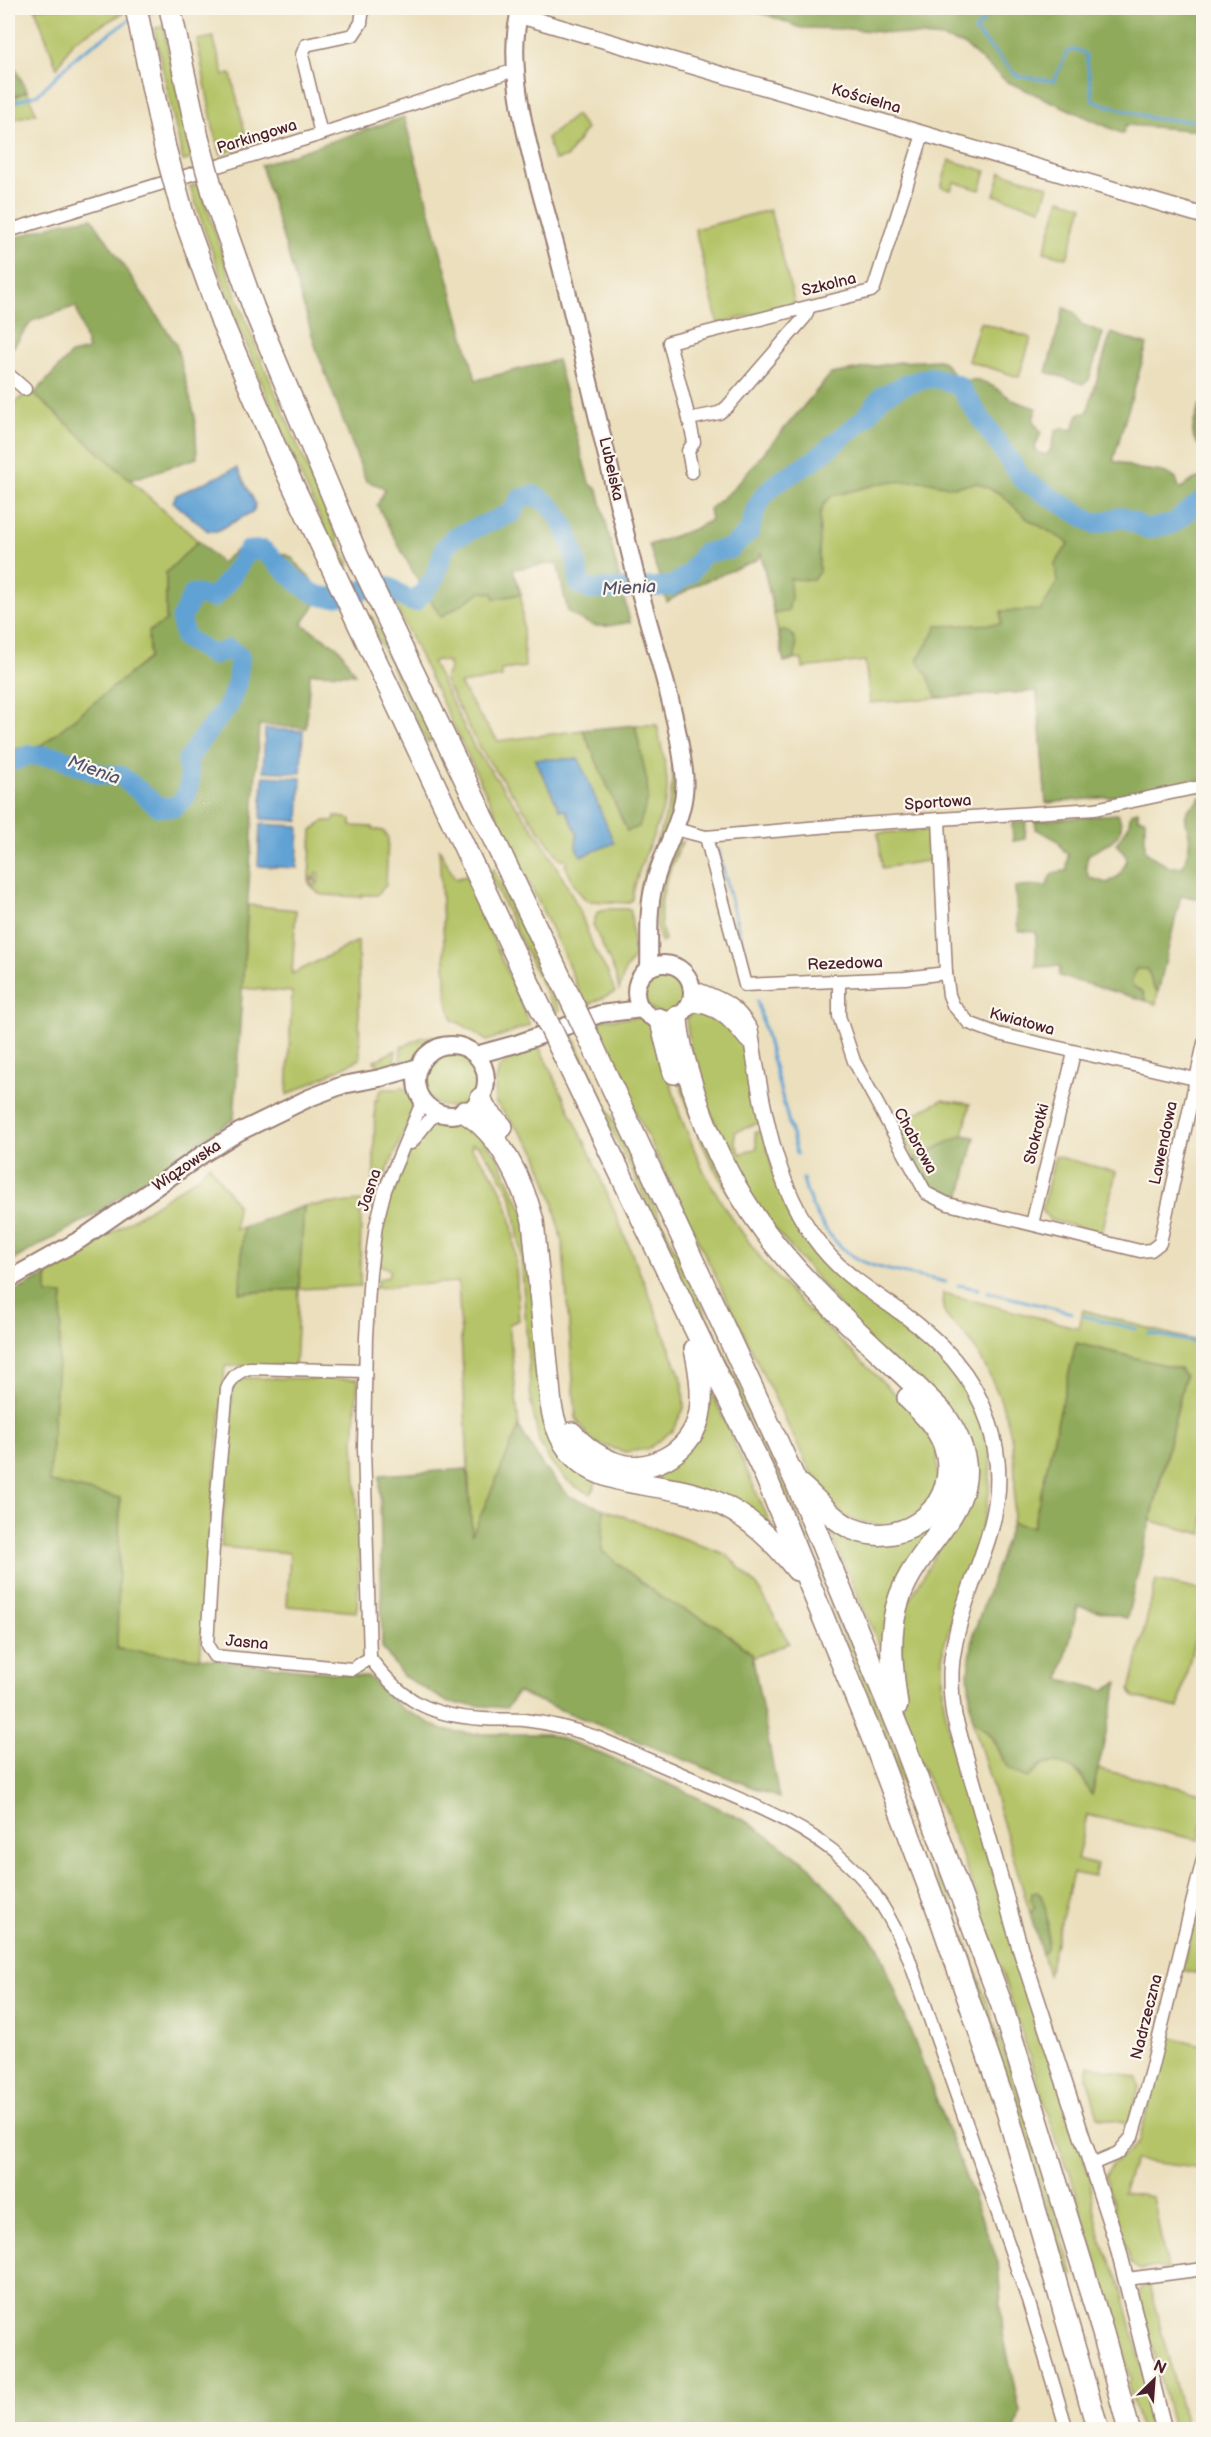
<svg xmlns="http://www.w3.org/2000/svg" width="1211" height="2437" font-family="'Balsamiq Sans',sans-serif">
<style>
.green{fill:#b5c467;stroke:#807249;stroke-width:1.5;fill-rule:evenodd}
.forest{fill:#90aa5c;stroke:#6d6444;stroke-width:1.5}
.water{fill:#60a2d4;stroke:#556080;stroke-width:1.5}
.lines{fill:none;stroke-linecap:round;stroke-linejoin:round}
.stream{stroke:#60a2d4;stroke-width:3}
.river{stroke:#60a2d4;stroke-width:20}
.minor-casing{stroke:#9a7f74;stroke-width:15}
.tertiary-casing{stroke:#9a7f74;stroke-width:18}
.secondary-casing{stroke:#9a7f74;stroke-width:20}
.motorway-casing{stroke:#9a7f74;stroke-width:24}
.minor{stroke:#fff;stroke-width:12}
.tertiary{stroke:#fff;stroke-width:15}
.secondary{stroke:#fff;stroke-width:16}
.motorway{stroke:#fff;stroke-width:21}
.motorway-bridge-casing{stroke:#9a7f74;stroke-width:24;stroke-linecap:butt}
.motorway-bridge{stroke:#fff;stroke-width:21}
.labels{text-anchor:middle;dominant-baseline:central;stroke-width:4.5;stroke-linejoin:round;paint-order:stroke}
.street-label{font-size:16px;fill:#4a1f2b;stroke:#fbf7ec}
.water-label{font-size:18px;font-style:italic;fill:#53536f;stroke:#fbf7ec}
</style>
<rect width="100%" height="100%" fill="#fbf7ec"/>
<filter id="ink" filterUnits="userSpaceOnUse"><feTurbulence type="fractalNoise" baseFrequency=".0167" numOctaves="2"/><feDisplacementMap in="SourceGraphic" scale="12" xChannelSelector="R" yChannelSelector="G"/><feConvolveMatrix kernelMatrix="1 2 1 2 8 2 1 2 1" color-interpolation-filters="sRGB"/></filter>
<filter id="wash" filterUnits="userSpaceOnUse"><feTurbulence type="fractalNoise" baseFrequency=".008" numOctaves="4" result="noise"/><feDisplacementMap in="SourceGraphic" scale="24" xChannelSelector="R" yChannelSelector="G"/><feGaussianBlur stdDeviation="1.35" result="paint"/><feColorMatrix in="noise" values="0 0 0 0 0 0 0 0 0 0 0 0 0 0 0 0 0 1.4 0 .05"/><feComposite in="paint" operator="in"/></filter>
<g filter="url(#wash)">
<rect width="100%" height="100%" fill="#ebdfbd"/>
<!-- green -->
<g class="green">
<polygon points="35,8 124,8 125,12 73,41 57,68"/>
<polygon points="163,26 192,159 183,161 154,29"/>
<polygon points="213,37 224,75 231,74 248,145 221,154 215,137 197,40"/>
<polygon points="27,91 36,113 8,121 8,100"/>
<polygon points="576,115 586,129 567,157 554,160 547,138"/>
<polygon points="949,160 986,171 980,190 954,182 951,190 941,187"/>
<polygon points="1001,172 1048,186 1041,209 994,195"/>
<path d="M199,184l36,108 23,60 91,213h-6l-7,-13c-57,-119 -105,-240 -146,-366z"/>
<polygon points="1060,199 1083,206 1067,258 1044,252"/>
<polygon points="770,210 795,305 718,324 695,229"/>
<polygon points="980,322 1031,338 1019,377 968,361"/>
<polygon points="26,394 34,394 198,541 166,573 166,621 149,658 42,745 8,750 8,409"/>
<polygon points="920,410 1097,549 1204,775 1203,779 1109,797 1046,803 1037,691 870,703 865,661 803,668 802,660 795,659 784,662 761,553"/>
<path d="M481,592l13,1v6l27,-5 4,73 -24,3 1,7 -42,7 17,28 21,29 85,-11 44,101 21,-33 -1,-16 -12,-57h22c4,23 13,50 9,73 -8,35 -29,66 -34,102l-4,3 -40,-2c-11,-7 -17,-24 -23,-36l2,-1 -2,-5h-5l-80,-110 -36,-70 6,-11 -2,-6 -11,-2 -5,2 43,87 67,92 23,41 14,27 15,40 14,24 7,19 -30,14 -21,-51 -173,-359 22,14h5l10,-15 13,22zM535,760h1l77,83 -37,5 1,-15 -11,-23 -6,-1z"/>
<polygon points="371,615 380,631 432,740 427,742 371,624 368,616"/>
<path d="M672,763c15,34 -17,101 -29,136l-5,4c6,-52 39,-84 34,-140z"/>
<polygon points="335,816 351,819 351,826 373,827 373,829 383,831 388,837 386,885 377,895 362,895 361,897 324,895 319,894 309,883 309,879 316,879 316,882 311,880 311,885 318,884 319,873 316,872 316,877 309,877 312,831 324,821 334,821"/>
<polygon points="931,830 933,835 932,860 882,868 878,833"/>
<path d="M683,841c-15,30 -30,66 -18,99l-3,3c-16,-31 3,-68 14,-98z"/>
<path d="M439,848l16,31 11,-3 64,149 -43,16c-8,-5 -27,-20 -34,-20l-6,-21z"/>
<polygon points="494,869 560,1010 555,1012 489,873"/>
<polygon points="248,905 296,910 292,974 358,941 360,1059 287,1095 292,992 242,988"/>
<polygon points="606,909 630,909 631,912 634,958 625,970 619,990 615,973 593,925 597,913"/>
<path d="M1136,968l11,1c5,8 3,18 11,23l-2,12 -10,-3 -3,-9 -11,-6 -1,-8z"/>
<circle cx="664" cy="992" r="21"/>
<path d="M699,1009c7,2 17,4 23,8 29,27 32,69 39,105l-26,10v9l5,13 17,-6 -2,-16 8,-1 12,49 15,34 30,41 120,97 28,38 14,31 9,35 -2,37 -15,69 -16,39 -15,47v50l6,33 35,114 108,339 -2,2 11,55 19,42 38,146h-18l-12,-44 3,-5 -62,-211 -3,-1 -75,-229 -29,-83 -53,-118 -10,-40 3,-84 33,-59 38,-78 -143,-183 -79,-93 -56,-122 -9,-61z"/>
<polygon points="640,1017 654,1027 680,1115 702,1168 726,1210 765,1264 794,1296 915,1413 937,1447 938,1488 915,1518 887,1527 851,1520 826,1500 813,1477 595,1028 597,1020"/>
<path d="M669,1024l3,2c15,79 44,153 94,216 51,64 116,114 171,173 11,14 17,28 19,46 6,51 -35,78 -55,118 -12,25 -18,54 -15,81l-55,-125 -3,-13c20,8 26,21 54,20 46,-1 79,-46 70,-90 -4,-15 -13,-28 -23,-39 -102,-105 -212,-185 -250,-336 -4,-15 -14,-38 -10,-53z"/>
<path d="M433,1036c-4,14 -19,27 -33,31l1,-20 20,-9z"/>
<path d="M574,1038c83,176 170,350 246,530 98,230 184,466 253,707l-5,2c-67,-223 -142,-443 -232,-658 -82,-196 -176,-387 -267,-579z"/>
<polygon points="539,1046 590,1153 653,1304 683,1383 684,1408 673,1430 648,1449 625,1452 592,1442 576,1418 563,1247 552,1197 535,1150 495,1102 495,1085 499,1068 525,1049"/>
<path d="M396,1050l-3,18c-9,1 -13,1 -19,-7z"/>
<circle cx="450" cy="1080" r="27"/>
<polygon points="401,1087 412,1093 416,1103 378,1193 373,1212 375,1100 378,1100 378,1095 382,1089 399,1089"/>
<polygon points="942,1100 970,1104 963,1135 914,1159 895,1124"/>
<path d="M441,1119l24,1 31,34 28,59 21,196 52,70 -6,15 -17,-8 -9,-8 -15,-17 -11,-19 -8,-40 -10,-149 -9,-56 -15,-27 -18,-24 -7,-2 -1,4c11,13 23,26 30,42 18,36 14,90 18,130l-10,4 10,103 -47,110 -14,-255 -83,6 4,-9 9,-2 2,-7 -11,-6c-6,-36 26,-132 62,-145z"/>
<polygon points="1055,1156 1116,1172 1102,1233 1050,1220 1042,1210"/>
<polygon points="209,1164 237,1205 235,1229 243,1227 240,1293 298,1289 304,1206 361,1201 360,1286 299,1289 295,1366 225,1366 209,1541 200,1659 117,1649 120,1498 49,1482 63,1296 47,1295 47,1275 198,1177"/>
<path d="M943,1293l136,35 4,-18c39,10 75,22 114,31l7,24 -1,169 -52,-13 34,-144 -5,-8 -104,-26 -43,184 -21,-4c5,-43 5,-78 -10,-119 -4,-13 -23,-51 -31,-62 -14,-20 -32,-20 -28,-49z"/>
<polygon points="240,1378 358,1379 354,1443 359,1556 357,1612 287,1606 290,1553 221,1547 233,1384"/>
<polygon points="709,1386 770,1523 775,1535 594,1461 669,1464"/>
<polygon points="604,1509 727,1555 758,1587 789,1643 752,1658 752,1654 717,1626 663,1599 602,1551"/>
<polygon points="1156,1580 1203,1591 1203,1606 1178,1708 1135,1697 1130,1690"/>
<path d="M972,1719c17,12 23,23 30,42l30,14c11,-16 33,-15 47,-1 6,6 7,14 13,21l6,-26 105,24v29l-4,18 -112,-25 -10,45 20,5 -3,12 -21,-4 -25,102 -6,-21c12,-12 4,-44 -1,-59l-10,4 4,8 -5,6z"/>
<polygon points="1198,1904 1203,1905 1203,1975 1182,1970"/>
<polygon points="1166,2036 1203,2045 1203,2169 1134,2160 1123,2193 1153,2197 1167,2270 1157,2267 1140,2270 1131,2264 1105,2176 1112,2166 1111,2164 1129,2152 1139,2141"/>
<polygon points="1089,2065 1138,2078 1139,2088 1128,2124 1098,2117 1087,2076"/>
<polygon points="1149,2284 1187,2429 1173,2429 1139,2294 1142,2287"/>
</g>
<!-- forest -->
<g class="forest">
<polygon points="736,8 1203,8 1203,131 1126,125 1123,134 1006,81 964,45 942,38 851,29 801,28 768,15"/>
<polygon points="8,54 27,91 8,100"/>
<path d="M404,117l72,263 81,-20 32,123 9,7 32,132c-30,6 -36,8 -62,-10l-11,-49 -44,6 8,25 -27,5 -1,-6 -12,-1 -40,25 -28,-45 -36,-67 8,-15 -2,-3 -17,-6 -49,-130 -56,-186z"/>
<polygon points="92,218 176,344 195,417 197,458 130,480 34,394 71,354 88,350 76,306 32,321 8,354 8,240 60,223"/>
<polygon points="1064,308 1074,312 1081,324 1103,333 1089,380 1083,384 1046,372"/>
<path d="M1111,333l36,12 -34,116c8,1 14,5 22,7 15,4 29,0 41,11l4,10 13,-9 10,-4v303l-94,18 -63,6 -9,-112 -100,7 -9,-22 -11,-16 16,-25 4,-9 64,-2v-13l40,-1 16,-27 -2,-19 14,-21 -43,-25 -25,-24 -24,-11 -24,4 -28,-6 -38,1 -55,14 -8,8 -4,11 -1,57 -6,8 -23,-1 1,19 -3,13 -14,3 -13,-60 -4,6 -61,25 -29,17 -18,-57 45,-16 17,-9 -2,-11 23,-19 99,-116 69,-12 39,-2 5,2 16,21c19,-11 38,7 53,17 7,4 16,5 23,8l-3,13 8,11 -6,16 4,5 7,2 4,-4 6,-21 5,-2 12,2 5,-16 9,-1z"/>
<path d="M1203,404h1l-1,45c-17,-12 -9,-27 -3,-44z"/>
<polygon points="198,541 221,563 240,547 256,544 291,557 323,593 302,624 339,648 355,674 310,673 306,728 259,725 234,1119 172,1159 97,1213 8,1263 8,750 42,745 149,658 148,632 166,621 166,573"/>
<path d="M784,630c15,5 12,16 11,29l-11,3 -6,-31z"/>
<polygon points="635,725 647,782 648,799 639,827 627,831 583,730"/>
<path d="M1203,796v37l-3,13 3,3v51l-22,-5 -23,97 -6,-8 -3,-11 -2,-4h-11l-5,14 2,3 10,6 3,9 -87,-25 1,-10 -24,1v-35l-18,-1 -3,-44 32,-1c2,-13 8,-15 20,-15l1,-19 -4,-1 -7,-11 -21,-11 -1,-8 82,-7c15,21 -14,33 -28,40 -4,10 -4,15 1,24l17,5 12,-7 8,-16 -2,-6 -9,-10 12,-17 3,-14 7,-2v7l7,1v30l3,5 21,13h13c4,-6 9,-25 7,-33 -4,-15 -8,-23 9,-32l1,-5z"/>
<polygon points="1026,821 1025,839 1013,841 1012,823"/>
<path d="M963,1135l12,2 -15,61c-27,-7 -34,-14 -46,-39z"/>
<polygon points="304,1206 299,1289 240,1293 243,1227"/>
<polygon points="47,1275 47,1294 63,1295 49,1482 120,1498 117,1649 369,1677 401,1708 443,1730 476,1734 547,1734 590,1749 678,1788 749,1823 810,1866 879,1948 998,2262 1003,2334 1020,2412 1015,2430 8,2430 8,1295"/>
<path d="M1076,1343l104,26 5,7 -58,242 -49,-12 -18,73 44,11 14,-8 -26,113c-7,-7 -6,-14 -11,-20 -8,-9 -29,-16 -40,-10 -5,3 -8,9 -13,13 -23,-7 -23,-16 -32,-35 -5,-11 -14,-17 -24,-24l-4,-47 6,-40 38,-109 21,4z"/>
<polygon points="519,1427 542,1465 569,1496 604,1509 602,1551 663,1599 717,1626 752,1654 779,1798 517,1692 507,1708 449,1703 403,1676 382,1647 380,1475 467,1469 472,1535"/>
<path d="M1038,1892c11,13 10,40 9,57l-5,5 -12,-41 5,-6 -4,-8 1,-6z"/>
</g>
<!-- water -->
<g class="water">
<polygon points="237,468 255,503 254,511 217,531 208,531 173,502 176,495"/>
<polygon points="265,729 303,731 301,773 263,771"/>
<polygon points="535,759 579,759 614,843 581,856 576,848 577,833 566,810 560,810"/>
<polygon points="263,776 301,778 299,821 261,819"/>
<polygon points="260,824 299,826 297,868 258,866"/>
</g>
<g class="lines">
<!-- stream -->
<g class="stream">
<polyline points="795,8 798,8"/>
<path d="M990,8v4l-15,19 42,45 37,5 13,-29c6,-4 15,-2 19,3l7,46 62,18 49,2"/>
<polyline points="146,14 162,9"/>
<polyline points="8,104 38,94 79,54 131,19"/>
<polyline points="718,849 751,979"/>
<polyline points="757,1001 797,1154"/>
<path d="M803,1179c8,33 29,69 61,83 22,10 58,14 82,20"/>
<polyline points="958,1285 978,1289"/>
<polyline points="988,1292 1072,1313"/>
<polyline points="1084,1316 1136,1329"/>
<polyline points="1149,1333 1196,1343 1200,1338 1204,1323"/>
</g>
<!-- river -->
<path class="river" d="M8,763l21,-8 30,2 43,18 19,1 38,31h16l11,-11 4,-16 -3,-19 13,-20 29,-36 8,-23 3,-25 -11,-8 -16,6 -28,-17 -4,-19 12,-25 20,4c14,-15 25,-29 34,-47l16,-1c16,13 43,46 63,47 17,1 38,-8 55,-12 15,1 21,16 34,17l19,-23 11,-32 10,-10 57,-24 8,-14 14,-4c5,3 11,6 16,11 17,15 29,56 29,78l12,6 81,-4 18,-13 14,-20 26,-4 20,-18 5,-20 9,-16 14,-13 35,-21 53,-44 16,-21 25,-12 25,-7 26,8 65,95 72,44 27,-7 25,12 25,-5 32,-25"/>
</g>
</g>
<g filter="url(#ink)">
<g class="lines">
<defs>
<g id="minor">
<polyline points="321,134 302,55 306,45 353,35 361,23 363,8"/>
<polyline points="8,231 321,134 515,70"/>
<polyline points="809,307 805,317 727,407 719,413 689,419 669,342 871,291 874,288 923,134"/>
<polyline points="8,374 25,389"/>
<polyline points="689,419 694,442 688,451 692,472"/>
<polyline points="939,819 946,973 949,995 953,1005 969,1023 998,1034 1204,1081"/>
<polyline points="675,829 706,837 831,826 1095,809 1204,786"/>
<polyline points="706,837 745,985 905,978 946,973"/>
<polyline points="839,982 839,1016 854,1061 926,1193 948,1204 1140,1251 1151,1250 1160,1243 1204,1043"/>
<polyline points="411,1143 430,1119 439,1113"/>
<polyline points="1032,1224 1074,1053"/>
<path d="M365,1371l-116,-3c-12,4 -17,9 -22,21l-12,126 -8,130 7,11 138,13 18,-11"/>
<path d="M370,1658c32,43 60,58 113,61 14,1 28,0 41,1 25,3 49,9 72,17 40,17 79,34 118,51 47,20 93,39 131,73 29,25 48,61 63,95l120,344 39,130"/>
<polyline points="370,1658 364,1447 366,1337 370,1273 376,1225 385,1190 423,1100"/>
<polyline points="1092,2164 1118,2153 1132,2137 1150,2074 1204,1855"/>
<polyline points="1127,2279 1204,2269"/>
</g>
<g id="tertiary">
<polyline points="518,15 1204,216"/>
<path d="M691,988c28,12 43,14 59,42 13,80 24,166 80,227 21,23 47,38 72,56 39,29 70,60 86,107 32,95 -22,147 -35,233 -4,21 -2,42 1,63l66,232 96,292 48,190"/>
<path d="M689,1004c28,0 42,16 58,36"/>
</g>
<g id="secondary">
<path d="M521,8c-21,65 20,181 37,247 27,106 51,212 77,318 16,64 41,133 49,198 5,44 -20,73 -30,114 -7,27 -4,56 -5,83"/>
<circle cx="664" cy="992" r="28"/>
<circle cx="451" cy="1080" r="35"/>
<polyline points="476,1055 516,1044 600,1014 642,1009"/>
<polyline points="8,1280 81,1239 203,1154 239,1132 309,1098 343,1085 380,1078 419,1067"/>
</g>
<g id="motorway">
<polyline points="136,8 165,148"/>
<polyline points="170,8 198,138"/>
<polyline points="215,200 254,309 358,557 562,981"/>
<polyline points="183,214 222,322 280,458 533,992"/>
<path d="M677,1017c1,25 10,51 17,75 20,62 51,118 93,167 47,55 105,102 156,154 61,84 -18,116 -43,183 -13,36 -8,73 -3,109"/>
<polyline points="659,1019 662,1026 674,1073"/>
<polyline points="592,1044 796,1482 902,1738 1001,2003 1103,2333 1129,2430"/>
<polyline points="563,1054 766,1477 874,1742 939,1914 1007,2111 1098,2430"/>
<polyline points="481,1098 484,1108 502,1127"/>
<path d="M464,1112c36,20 59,71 69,109l18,184c16,95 98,68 163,96 35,15 60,40 83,69"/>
<path d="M572,1433c11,13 24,23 40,29 35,15 78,-9 87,-45 5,-22 1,-46 -4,-68"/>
<path d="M800,1485c17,14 32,35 53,44 54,22 111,-27 91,-84 -7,-19 -22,-33 -36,-47"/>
</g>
</defs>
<!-- minor casing -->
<use href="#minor" class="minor-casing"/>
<!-- tertiary casing -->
<use href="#tertiary" class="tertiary-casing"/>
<!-- secondary casing -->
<use href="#secondary" class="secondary-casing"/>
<!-- motorway casing -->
<use href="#motorway" class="motorway-casing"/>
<!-- minor -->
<use href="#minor" class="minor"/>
<!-- tertiary -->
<use href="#tertiary" class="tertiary"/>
<!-- secondary -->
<use href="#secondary" class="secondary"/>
<!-- motorway -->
<use href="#motorway" class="motorway"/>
<defs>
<g id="motorway-bridge">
<polyline points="198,138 215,200"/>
<polyline points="165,148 183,214"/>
<polyline points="562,981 592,1044"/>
<polyline points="533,992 563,1054"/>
</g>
</defs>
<!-- motorway-bridge casing -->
<use href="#motorway-bridge" class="motorway-bridge-casing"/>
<!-- motorway-bridge -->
<use href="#motorway-bridge" class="motorway-bridge"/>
</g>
</g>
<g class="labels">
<!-- street labels -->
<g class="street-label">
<text transform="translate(866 99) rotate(16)">Kościelna</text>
<text transform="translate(257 137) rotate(-17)">Parkingowa</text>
<text transform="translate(829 285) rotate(-14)">Szkolna</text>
<text transform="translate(611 469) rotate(77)">Lubelska</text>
<text transform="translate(938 803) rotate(-4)">Sportowa</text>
<text transform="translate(845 964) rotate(-2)">Rezedowa</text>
<text transform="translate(1022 1022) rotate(15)">Kwiatowa</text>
<text transform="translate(1037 1134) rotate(-76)">Stokrotki</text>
<text transform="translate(915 1141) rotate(61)">Chabrowa</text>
<text transform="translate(1164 1143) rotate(-78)">Lawendowa</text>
<text transform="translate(187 1166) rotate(-34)">Wiązowska</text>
<text transform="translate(370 1190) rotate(-72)">Jasna</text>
<text transform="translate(247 1643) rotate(5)">Jasna</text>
<text transform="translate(1147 2017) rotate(-76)">Nadrzeczna</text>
</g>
<!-- water labels -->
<g class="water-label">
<text transform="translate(629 588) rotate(-3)">Mienia</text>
<text transform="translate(94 770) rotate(20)">Mienia</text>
</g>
</g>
<!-- margin -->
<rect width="1211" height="2437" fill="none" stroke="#fbf7ec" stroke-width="30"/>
<!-- north arrow -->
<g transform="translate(1154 2380) rotate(25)" stroke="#fbf7ec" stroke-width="4.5" paint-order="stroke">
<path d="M0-4.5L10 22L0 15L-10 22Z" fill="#4a1f2b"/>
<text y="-9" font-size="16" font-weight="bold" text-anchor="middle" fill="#4a1f2b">N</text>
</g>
</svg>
